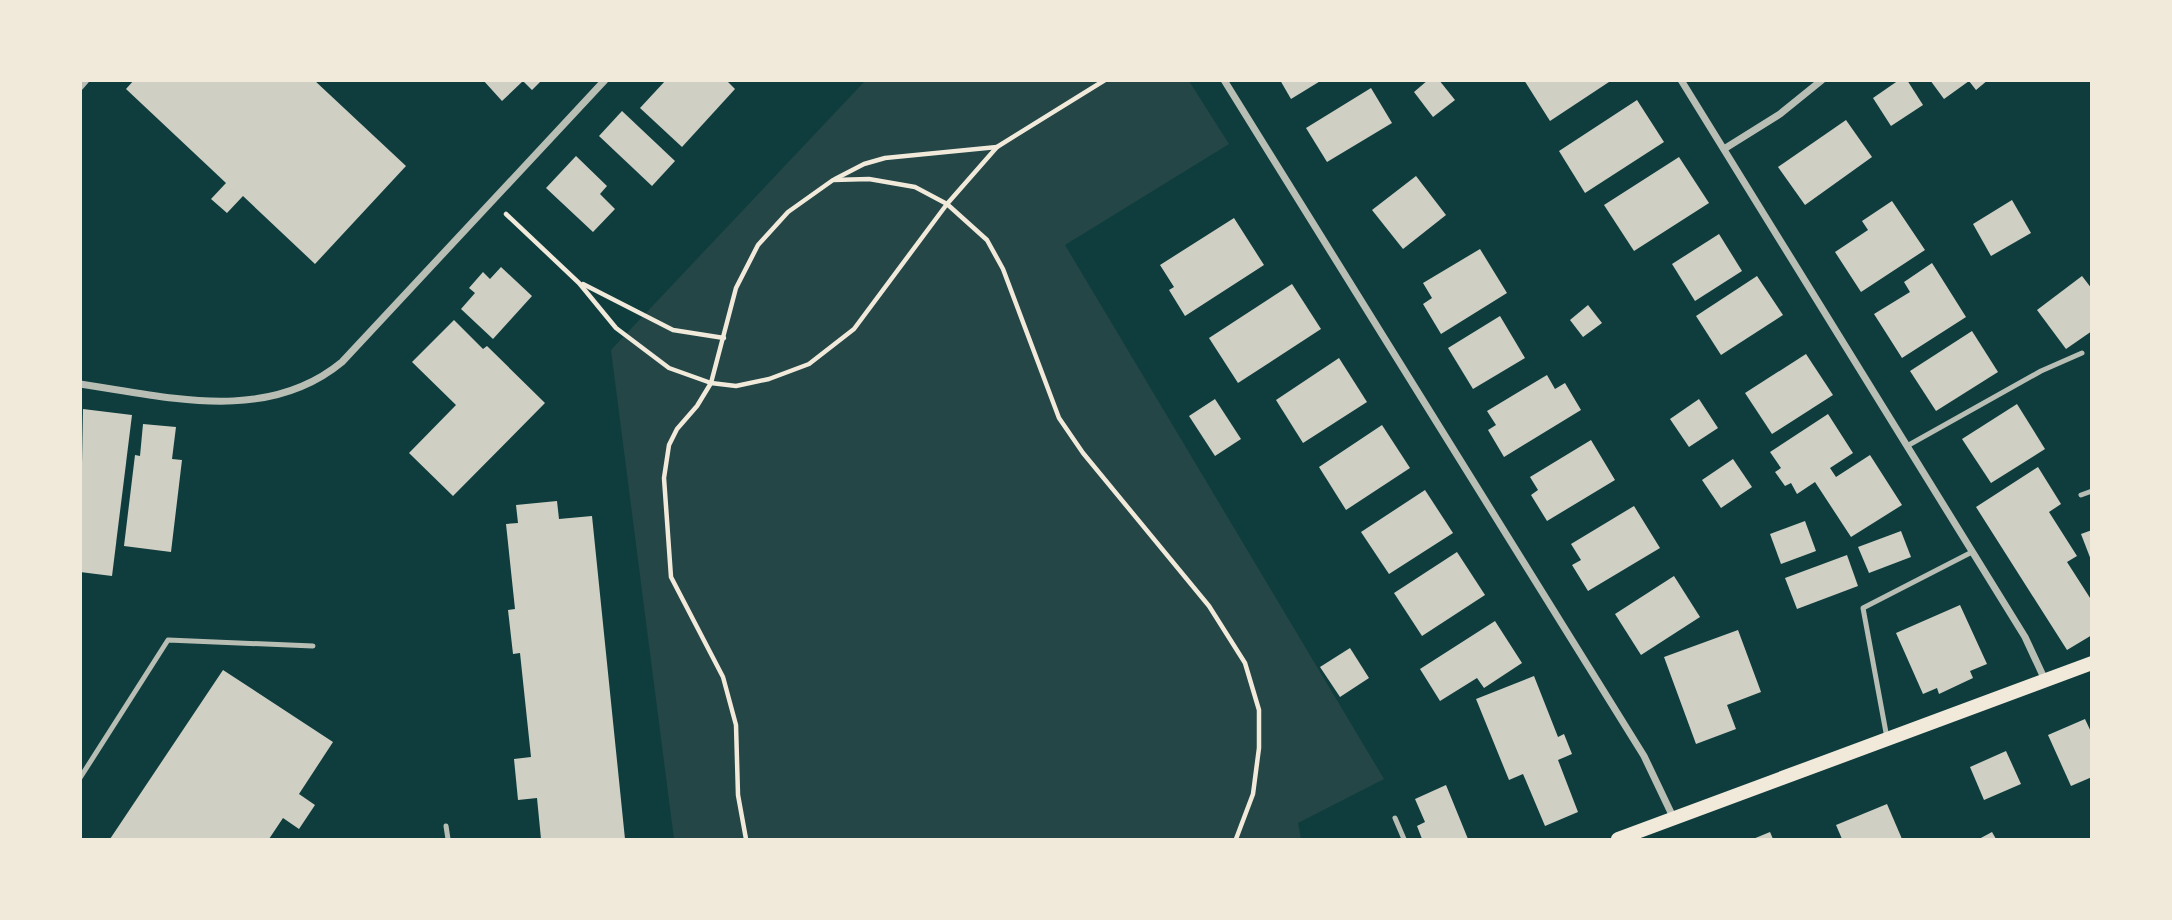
<svg xmlns="http://www.w3.org/2000/svg" width="2172" height="920" font-family="Jost,sans-serif">
<style>
.green{fill:#244646}
.building{fill:#cfcfc3}
.lines{fill:none;stroke-linecap:round;stroke-linejoin:round}
.path{stroke:#f1e9da;stroke-width:4.5}
.service{stroke:#b8beb3;stroke-width:5}
.minor{stroke:#b8beb3;stroke-width:7}
.secondary{stroke:#f1e9da;stroke-width:14}
</style>
<rect width="100%" height="100%" fill="#0f3d3e"/>
<!-- green -->
<polygon class="green" points="865,81 1189,81 1229,144 1065,245 1384,779 1298,823 1301,839 674,839 611,350"/>
<!-- building -->
<g class="building">
<polygon points="134,80 314,80 406,166 315,264 243,196 227,213 211,199 226,183 126,89"/>
<polygon points="483,80 542,80 532,90 523,81 502,101"/>
<polygon points="666,80 726,80 735,89 682,147 640,108"/>
<polygon points="1280,80 1322,80 1291,99"/>
<polygon points="1428,80 1439,80 1455,100 1433,117 1414,92"/>
<polygon points="1524,80 1612,80 1550,121"/>
<polygon points="1899,80 1907,80 1923,105 1891,126 1873,98"/>
<polygon points="1930,80 1988,80 1976,90 1969,81 1944,99"/>
<polygon points="1371,88 1392,123 1327,162 1306,128"/>
<polygon points="1637,100 1664,142 1585,193 1559,151"/>
<polygon points="622,111 675,161 652,186 599,136"/>
<polygon points="1846,120 1872,157 1805,205 1778,167"/>
<polygon points="576,156 607,186 600,194 615,209 593,232 546,188"/>
<polygon points="1679,157 1709,203 1634,251 1604,205"/>
<polygon points="1416,176 1446,215 1403,249 1372,210"/>
<polygon points="2012,200 2031,233 1991,256 1973,224"/>
<polygon points="1892,201 1925,250 1861,292 1835,252 1868,230 1862,221"/>
<polygon points="1234,218 1264,265 1185,316 1169,290 1174,287 1160,265"/>
<polygon points="1719,234 1742,271 1695,301 1672,264"/>
<polygon points="1480,249 1507,293 1441,334 1423,304 1432,298 1423,283"/>
<polygon points="1932,263 1966,317 1902,358 1874,314 1910,292 1904,282"/>
<polygon points="501,267 532,296 493,339 461,309 475,293 469,288 483,272 490,279"/>
<polygon points="1757,276 1783,315 1721,355 1696,316"/>
<polygon points="2082,276 2092,289 2092,331 2066,349 2037,310"/>
<polygon points="1292,284 1321,329 1238,383 1209,338"/>
<polygon points="1588,305 1602,323 1583,337 1570,320"/>
<polygon points="1500,316 1525,358 1473,389 1448,348"/>
<polygon points="454,320 483,349 487,346 545,403 453,496 409,453 456,405 412,362"/>
<polygon points="1972,331 1998,372 1936,411 1910,371"/>
<polygon points="1806,354 1833,395 1772,434 1745,393"/>
<polygon points="1339,358 1367,402 1303,443 1276,400"/>
<polygon points="1547,375 1555,389 1565,383 1581,410 1504,457 1488,430 1496,425 1487,411"/>
<polygon points="1215,399 1241,439 1215,456 1189,416"/>
<polygon points="1699,399 1718,428 1689,447 1670,419"/>
<polygon points="2017,404 2045,449 1991,483 1962,439"/>
<polygon points="83,409 132,415 112,576 80,572"/>
<polygon points="1828,414 1853,453 1830,468 1836,477 1870,455 1902,505 1851,537 1815,482 1797,494 1791,483 1785,486 1775,472 1781,468 1770,452"/>
<polygon points="143,424 176,427 172,459 182,460 171,552 124,546 135,455 140,456"/>
<polygon points="1382,425 1410,468 1346,510 1319,467"/>
<polygon points="1591,440 1615,480 1547,521 1531,495 1538,490 1530,477"/>
<polygon points="1733,459 1752,487 1721,508 1702,480"/>
<polygon points="2038,467 2061,504 2049,512 2077,556 2067,562 2092,601 2092,635 2067,650 1976,507"/>
<polygon points="1425,490 1453,533 1389,574 1361,532"/>
<polygon points="557,501 559,519 592,516 625,839 541,839 537,798 518,800 514,759 531,757 520,653 513,654 508,610 515,609 506,524 518,523 516,505"/>
<polygon points="1634,506 1660,548 1588,591 1572,565 1581,560 1571,544"/>
<polygon points="1805,521 1816,551 1781,564 1770,534"/>
<polygon points="2092,530 2092,560 2091,560 2081,534"/>
<polygon points="1901,531 1911,557 1869,573 1858,547"/>
<polygon points="1457,552 1485,595 1422,636 1394,593"/>
<polygon points="1847,555 1858,586 1797,609 1785,578"/>
<polygon points="1674,576 1700,617 1641,655 1615,614"/>
<polygon points="1960,605 1987,664 1970,671 1973,678 1939,694 1937,688 1923,694 1896,633"/>
<polygon points="1495,621 1522,663 1484,688 1477,678 1440,701 1420,669"/>
<polygon points="1738,630 1761,692 1727,705 1736,729 1696,744 1664,657"/>
<polygon points="1350,648 1369,678 1340,697 1320,667"/>
<polygon points="223,670 333,742 299,794 315,805 299,829 283,818 269,839 110,839"/>
<polygon points="1534,676 1558,737 1564,734 1572,754 1558,760 1578,812 1545,826 1523,774 1509,780 1476,699"/>
<polygon points="2085,719 2092,734 2092,777 2071,786 2048,735"/>
<polygon points="2006,751 2021,784 1984,800 1970,767"/>
<polygon points="1446,785 1468,839 1422,839 1417,826 1425,822 1415,799"/>
<polygon points="1887,804 1902,839 1842,839 1836,825"/>
<polygon points="1770,832 1773,839 1753,839"/>
<polygon points="1992,832 1996,839 1979,839"/>
</g>
<g class="lines">
<!-- path -->
<g class="path">
<polyline points="835,179 864,164 885,158 997,147"/>
<polyline points="506,214 579,283 616,328 669,368 711,383 736,386 769,379 809,364 854,329 947,204 997,147 1105,80"/>
<polyline points="583,284 673,330 724,338"/>
<polyline points="746,839 738,795 736,725 723,677 671,577 664,478 669,445 677,429 697,406 711,383 736,288 758,245 788,212 833,180 869,179 915,187 947,204 987,240 1003,269 1059,418 1083,453 1209,606 1245,663 1259,710 1259,748 1253,794 1236,839"/>
</g>
<!-- service -->
<g class="service">
<polyline points="1907,446 2041,371 2082,353"/>
<polyline points="2081,495 2092,491"/>
<polyline points="1887,738 1863,608 1972,552"/>
<polyline points="80,778 168,640 313,646"/>
<polyline points="1395,818 1404,839"/>
<polyline points="446,826 448,839"/>
</g>
<!-- minor -->
<g class="minor">
<polyline points="1224,80 1644,756 1674,819"/>
<polyline points="1681,80 2025,637 2045,680"/>
<polyline points="80,87 86,80"/>
<polyline points="1724,149 1780,114 1822,80"/>
<path d="M80,384c89,13 187,40 262,-22l263,-282"/>
</g>
<!-- secondary -->
<polyline class="secondary" points="1618,839 2092,663"/>
</g>
<!-- border -->
<rect width="2172" height="920" fill="none" stroke="#f1e9da" stroke-width="164"/>
</svg>
